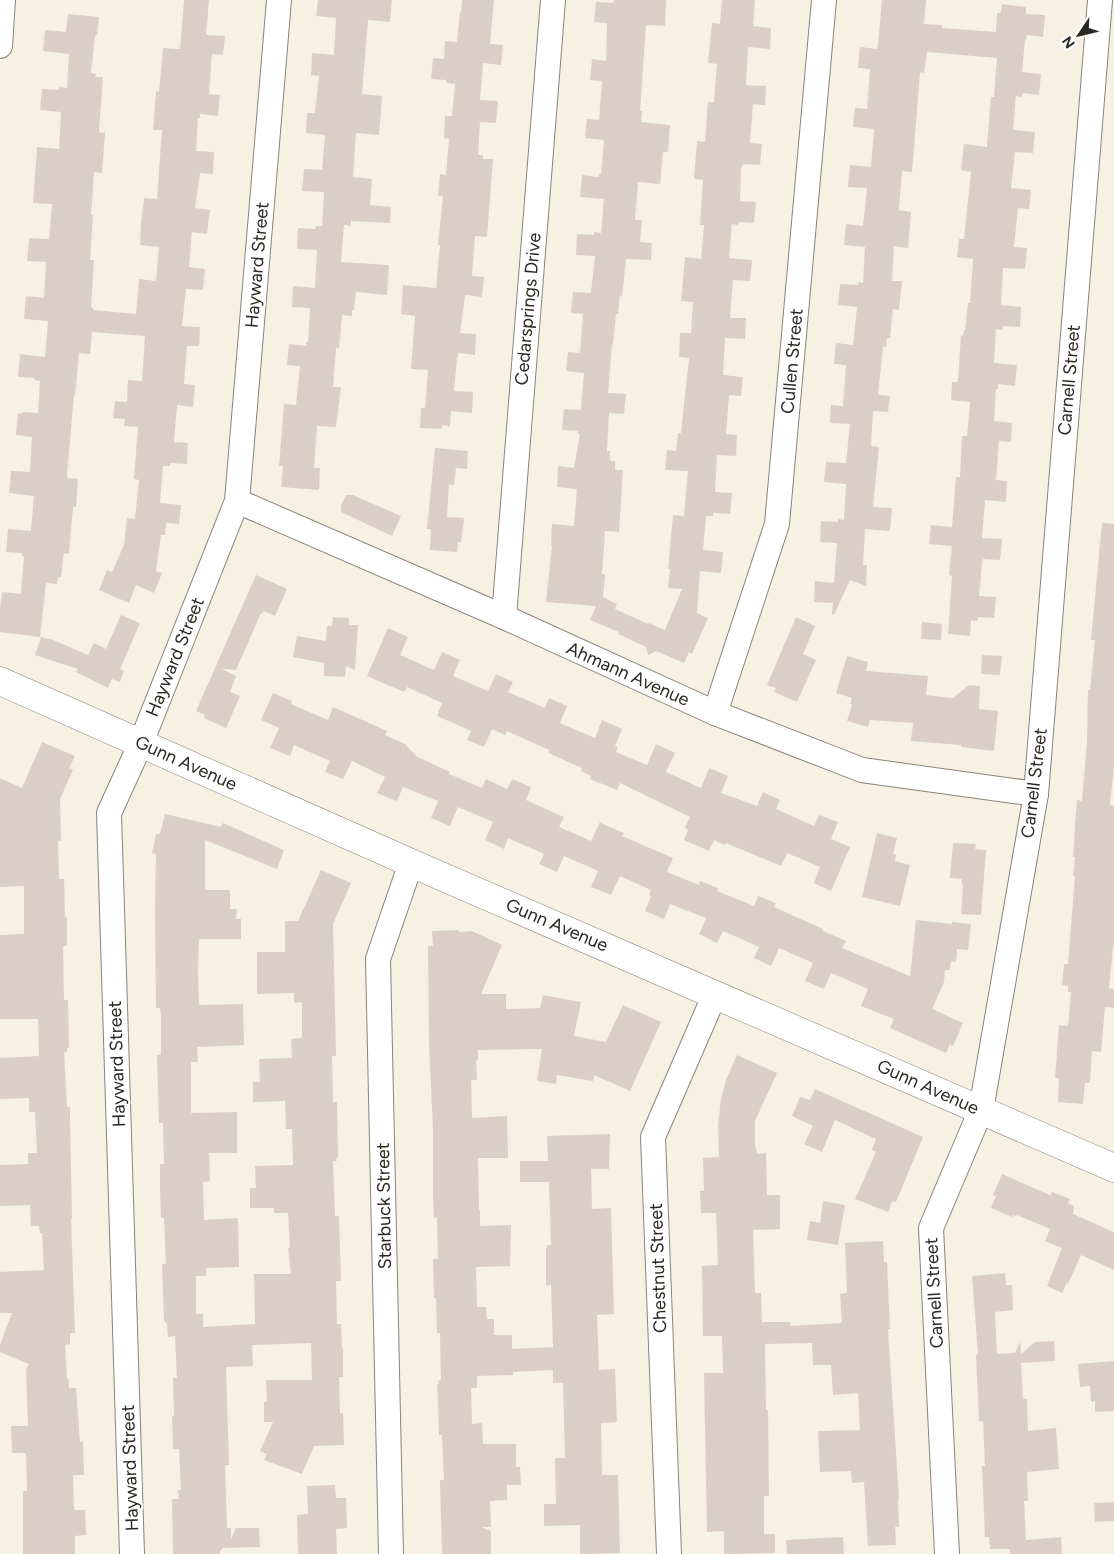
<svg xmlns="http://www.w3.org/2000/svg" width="1114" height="1554" font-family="Figtree,sans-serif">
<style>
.building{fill:#dbcec6}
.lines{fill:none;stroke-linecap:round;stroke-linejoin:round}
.minor-casing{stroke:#8a8479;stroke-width:26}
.tertiary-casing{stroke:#8a8479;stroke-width:29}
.minor{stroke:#fff;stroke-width:24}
.tertiary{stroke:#fff;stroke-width:28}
.labels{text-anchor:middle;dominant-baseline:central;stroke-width:4.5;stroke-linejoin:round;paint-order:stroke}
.street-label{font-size:18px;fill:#2a2823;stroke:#fff}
</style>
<rect width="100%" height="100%" fill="#f7f1e4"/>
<!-- building -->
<g class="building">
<polygon points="184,0 209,0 206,35 225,36 223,55 212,54 209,94 220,95 218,116 200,114 200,118 198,118 196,151 214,152 213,174 200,173 195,208 210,210 207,234 192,232 189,267 205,269 203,290 186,289 182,326 200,327 199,346 187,346 184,384 195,385 193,407 177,405 174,442 188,443 187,464 170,463 170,466 163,466 160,503 181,505 179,524 166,523 165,535 161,535 156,571 162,573 154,593 136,585 129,603 99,590 107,570 112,572 124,545 127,518 135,519 139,480 134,479 138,427 124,426 125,419 113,418 115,401 127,402 128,380 142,381 145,336 92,332 90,354 79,353 75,395 74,395 67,475 68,478 78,479 76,507 73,507 69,554 64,553 61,577 58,577 57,584 46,583 40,637 0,632 0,611 2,592 21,594 24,556 22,556 22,553 6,552 8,529 31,531 34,496 9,493 11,471 30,472 32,437 16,435 18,413 22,414 22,412 38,413 40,381 35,380 34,378 18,377 20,354 45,357 48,321 24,319 26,296 44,298 46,262 27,261 29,238 49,239 52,204 33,203 37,147 59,149 61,112 40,110 42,89 59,90 59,87 67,88 69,54 43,51 45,30 66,32 68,14 99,17 97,35 95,35 91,73 96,74 95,77 103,77 99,132 105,133 102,173 94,172 91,215 93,215 90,260 94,260 91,308 94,308 93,310 136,314 139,279 156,281 159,247 140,245 141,223 144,198 157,199 162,130 153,130 156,91 159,92 163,48 180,49"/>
<polygon points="318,0 392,0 390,22 368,20 362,94 382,96 379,135 356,133 353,177 372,179 370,205 391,207 390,223 351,221 351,226 344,225 341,262 389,265 387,295 356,292 354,310 352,310 352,316 342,315 339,348 336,348 333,387 341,387 336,427 317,426 314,468 320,468 319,490 281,487 283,466 279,466 284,404 296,405 300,366 287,365 289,344 306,346 306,342 308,342 310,308 292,307 293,286 315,288 317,250 297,249 298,228 315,229 316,226 322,226 324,192 302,191 304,169 322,170 325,135 306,133 307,113 315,113 319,76 311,75 312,53 334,55 336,18 316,16"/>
<polygon points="462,0 494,0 490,44 503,45 501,65 483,63 480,100 498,101 496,123 480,122 478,155 483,155 483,159 493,159 487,237 475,236 472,276 484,277 482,297 465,295 460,333 476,334 475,355 458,353 458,357 457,357 454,391 473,392 472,413 451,411 450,427 443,425 441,429 420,428 421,408 425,408 428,370 411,369 415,316 401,314 403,285 436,288 440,245 438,245 443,196 438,196 440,174 446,175 449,139 444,138 445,116 452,116 455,84 446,83 446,80 431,79 433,58 444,59 445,41 457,42 460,12 461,12"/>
<polygon points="614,0 666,0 665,26 646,25 640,111 642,111 641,122 670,125 668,152 663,152 660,184 638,182 635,220 642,220 640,242 652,243 651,260 626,259 622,296 620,296 618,314 616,314 613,344 612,344 608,393 626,394 624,414 609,413 607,451 610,451 610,461 615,461 615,470 623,470 619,532 605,531 602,574 605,574 603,597 617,604 615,609 648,624 649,623 665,630 682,589 668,588 670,569 668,569 673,515 684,516 688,471 665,470 667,450 676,451 678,433 681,433 689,358 679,357 680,333 691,333 693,302 681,301 685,257 701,259 704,225 700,225 703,180 694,179 697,141 705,142 708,102 714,102 717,64 708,63 712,23 720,24 722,0 755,0 753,26 771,28 770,49 748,47 746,85 766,86 765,105 753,104 750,143 762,144 760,165 743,164 742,167 741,167 740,201 756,202 754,223 739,222 738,225 732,224 729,258 752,260 750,281 733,280 730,318 746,318 745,339 725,338 723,375 743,377 741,396 729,395 726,434 737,435 736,456 717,455 715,492 732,493 730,514 713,513 713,516 706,516 703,550 723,552 721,573 700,571 697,613 708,618 692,654 689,652 684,663 656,651 648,655 646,647 618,634 619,632 590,620 596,606 546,602 552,546 551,546 552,524 574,526 577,489 557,487 558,466 574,468 580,434 578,434 578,431 562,430 564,409 581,410 584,373 566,371 568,352 580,353 583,314 571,313 573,292 591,293 595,256 576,255 577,234 594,235 594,232 601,233 604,199 580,197 582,175 599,177 599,174 601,174 604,140 585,138 587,119 599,120 602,81 590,80 592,59 606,61 607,23 594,22 596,2 613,3"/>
<polygon points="882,0 926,0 924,24 942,25 942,28 996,32 997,13 1001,13 1002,4 1026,7 1026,14 1045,15 1043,37 1027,35 1026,40 1025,40 1022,72 1041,74 1039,95 1022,93 1022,97 1016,96 1013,130 1035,132 1033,153 1015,152 1011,188 1031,190 1029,209 1018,208 1014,247 1027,248 1025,269 1003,268 1001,305 1021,307 1020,327 1003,326 1002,330 996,329 994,363 1017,365 1015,386 998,384 998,389 996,389 994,421 1012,423 1011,442 999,441 996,480 1007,481 1006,502 985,500 982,538 1002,539 1000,560 983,559 982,563 979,596 996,597 994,618 978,617 977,621 971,620 970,636 948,634 952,576 949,575 952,546 929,544 931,525 952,527 956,477 960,477 962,436 967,436 970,402 951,400 952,382 958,382 961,335 963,336 964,330 965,330 968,303 970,303 973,259 957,257 959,239 964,239 971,172 961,170 964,144 987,147 991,97 994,97 997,58 927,52 924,73 920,72 912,172 902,171 899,210 911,212 908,248 894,246 892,281 902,281 899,310 893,309 890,338 887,338 886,347 883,347 878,395 890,396 888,412 873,411 871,446 879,447 873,507 892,508 890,531 865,529 863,565 867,565 866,586 850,580 834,615 832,614 833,601 832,603 814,602 815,581 834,583 837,543 820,542 821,521 838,522 838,519 844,520 846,484 824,482 826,462 846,463 850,424 830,423 831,405 843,406 846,365 834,364 836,343 853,345 857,307 838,305 840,284 858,285 858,282 863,283 865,247 844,245 846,224 863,226 867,188 848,187 850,165 871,167 874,129 853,127 855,108 867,109 870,69 858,68 860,47 877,49 878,45"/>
<polygon points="435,448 468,451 467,469 456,468 454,485 449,484 447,517 464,518 461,542 458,542 457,552 430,550 431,529 427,529"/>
<polygon points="346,495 353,495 401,516 392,536 341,512 341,506"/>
<polygon points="1102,523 1114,524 1114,766 1110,805 1114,806 1114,946 1113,946 1109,988 1114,989 1114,1008 1105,1007 1101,1052 1092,1051 1090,1083 1085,1083 1083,1104 1058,1102 1059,1078 1055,1078 1059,1025 1068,1026 1071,992 1068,992 1068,986 1062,985 1064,964 1068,964 1075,876 1073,876 1075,857 1073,857 1075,826 1077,800 1082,801 1087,741 1088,690 1090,690 1095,640 1091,640"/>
<polygon points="256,575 287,589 275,616 264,611 262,614 261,613 236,670 222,669 236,676 230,692 240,696 226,728 204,718 205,715 196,711"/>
<polygon points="121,615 140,623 120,669 124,671 120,682 112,679 108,688 76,672 78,669 35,655 41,637 53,640 88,655 94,643 106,649"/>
<polygon points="333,617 349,618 349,625 358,625 355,670 346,666 345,677 324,676 324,663 293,657 297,636 326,641 327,626 332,626"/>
<polygon points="796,617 815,626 803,654 816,660 797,702 774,692 776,688 767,685"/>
<polygon points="922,622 942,624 941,640 921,639"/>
<polygon points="388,628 408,637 400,655 434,670 442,652 460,660 453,676 488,691 496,674 513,682 508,692 545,708 549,698 567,706 560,723 595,738 602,720 622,729 615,746 618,747 616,752 647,765 656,744 675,753 666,772 701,788 709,768 728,776 721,793 757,806 763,792 780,800 776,809 814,826 819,815 838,822 831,839 850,847 831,891 814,883 820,867 787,853 781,866 726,843 725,845 714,840 709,851 684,840 688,830 685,828 690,817 620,783 617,790 590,779 591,776 581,771 582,768 548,753 549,750 507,731 505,735 492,729 484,747 467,740 471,731 437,716 442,703 407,687 404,692 367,676"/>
<polygon points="982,655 1002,656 1000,675 981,674"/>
<polygon points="847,656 868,662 866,671 928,676 926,695 953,698 969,685 980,686 979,709 998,711 994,751 961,747 961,745 911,741 913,723 870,720 868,727 847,721 852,705 850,704 852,698 836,693"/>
<polygon points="273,693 292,701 291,704 328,720 333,707 387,731 385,735 405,744 416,756 450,772 449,774 482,788 486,779 507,789 512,779 531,787 526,800 564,817 559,827 591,841 600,822 601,823 624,833 622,836 673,858 667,872 699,885 700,881 718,888 717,891 754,906 758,896 776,903 774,907 823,929 823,931 846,941 842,948 910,976 916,920 952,924 952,922 971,924 968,950 957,949 956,962 951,961 950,970 945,970 944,982 932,1009 963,1023 953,1046 950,1044 946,1053 890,1028 894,1019 861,1006 868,989 831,973 824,989 805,981 813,963 779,948 771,966 754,958 759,947 723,931 717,943 699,934 706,918 670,904 664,919 645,911 651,896 649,895 651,890 620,876 611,895 591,887 598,871 564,856 557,872 539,864 544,854 508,838 504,849 485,840 493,822 458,807 450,826 431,818 438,801 403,787 397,801 377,793 385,777 352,761 343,779 325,772 330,761 294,745 290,756 270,748 279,728 261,720"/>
<polygon points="42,742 75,756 69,768 73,770 60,799 61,841 58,841 59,879 64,879 65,917 67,917 67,946 63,946 64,1000 68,1000 69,1048 67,1048 67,1052 64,1052 67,1107 70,1107 70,1119 72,1219 71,1219 75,1333 70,1333 70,1344 65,1345 67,1378 68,1378 69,1388 76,1388 80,1442 83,1441 84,1475 73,1475 74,1510 85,1510 86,1535 75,1536 75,1554 23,1554 23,1491 27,1491 26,1453 12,1453 11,1426 28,1426 26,1370 29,1364 0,1352 0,1345 12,1313 0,1313 0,1272 44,1270 42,1233 40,1233 39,1226 31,1226 30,1205 0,1206 0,1165 28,1164 28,1153 37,1153 35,1112 29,1112 29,1098 0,1099 0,1058 39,1056 38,1019 0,1019 0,935 24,934 24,886 0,887 0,778 22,788"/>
<polygon points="165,814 221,827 223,823 284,850 277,869 205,840 205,890 230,890 230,909 237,909 236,919 241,919 241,939 199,939 198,970 199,1005 243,1004 244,1045 197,1047 198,1062 191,1062 191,1113 237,1112 237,1153 209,1153 210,1181 203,1182 204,1220 238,1218 239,1267 206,1268 206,1276 196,1276 196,1314 203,1314 203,1327 255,1324 254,1274 291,1274 288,1249 290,1247 288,1213 274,1213 274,1208 250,1208 250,1188 256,1188 255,1166 293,1165 292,1129 286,1129 285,1101 253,1102 253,1082 260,1082 259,1059 292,1058 291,1039 302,1038 302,1002 294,1003 294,993 257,994 257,952 285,952 285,921 298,921 321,870 351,883 333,924 336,1056 332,1056 333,1102 337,1102 338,1158 336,1158 337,1161 333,1161 335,1216 339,1216 341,1281 336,1281 337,1324 341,1324 342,1348 343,1348 343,1377 339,1377 340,1413 343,1413 344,1445 314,1446 302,1474 264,1460 267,1454 260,1451 273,1422 264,1422 264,1402 267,1402 266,1380 312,1380 311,1343 252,1345 253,1366 226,1367 229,1465 225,1465 227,1528 231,1528 231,1539 236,1528 259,1528 260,1547 222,1548 222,1550 220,1550 220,1554 173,1554 172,1499 179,1499 178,1490 181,1490 179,1449 173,1449 172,1416 174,1416 173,1378 177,1378 175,1336 168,1337 167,1323 165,1323 164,1320 162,1264 166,1264 164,1218 161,1218 160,1189 160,1164 164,1164 163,1123 159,1123 157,1055 161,1055 161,1018 160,1008 156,1008 155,909 156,854 152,853 156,834 160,834"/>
<polygon points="877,833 897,838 893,854 896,855 895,861 910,865 900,906 862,897"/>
<polygon points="953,843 976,844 975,849 986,850 981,915 961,914 963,885 962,885 962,879 950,878"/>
<polygon points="459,930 459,932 472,931 502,945 481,994 506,994 506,1009 540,1008 543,995 581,1002 574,1036 606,1042 623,1005 661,1022 630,1091 594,1075 593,1081 557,1075 556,1084 537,1081 542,1049 478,1050 478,1060 476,1060 477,1080 471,1080 472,1118 507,1116 508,1158 478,1158 479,1210 480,1210 480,1226 511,1225 510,1266 476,1267 477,1307 486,1307 487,1319 494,1319 494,1335 512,1335 512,1349 553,1347 551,1285 546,1286 546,1248 547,1248 547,1245 551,1245 549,1182 520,1182 520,1161 548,1161 547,1136 610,1134 609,1169 591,1169 592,1209 611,1208 614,1314 597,1315 599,1370 615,1369 617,1422 601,1423 602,1475 618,1475 620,1553 580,1554 580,1525 544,1526 544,1504 556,1504 555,1458 565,1458 563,1383 553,1383 553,1370 513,1372 513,1375 477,1376 477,1388 471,1388 472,1424 482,1423 483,1444 516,1444 516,1467 520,1467 521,1485 507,1485 507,1500 490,1501 491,1527 481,1527 491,1531 491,1554 442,1554 440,1480 444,1480 442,1435 439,1435 438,1401 437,1384 439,1384 438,1381 441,1380 440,1333 437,1333 436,1298 434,1298 433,1259 438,1259 437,1217 434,1218 433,1198 433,1129 429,1044 428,946 433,946 432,931"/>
<polygon points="737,1055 777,1073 755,1121 755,1145 757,1154 766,1153 767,1195 780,1195 780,1229 753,1230 755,1293 761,1293 762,1322 790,1322 790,1326 842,1323 840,1294 847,1293 845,1243 883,1241 884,1262 887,1262 890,1329 888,1329 899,1499 898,1499 899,1527 895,1527 896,1545 868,1546 864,1482 852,1483 851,1471 820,1472 818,1431 860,1430 858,1393 833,1395 831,1365 813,1365 812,1343 765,1344 766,1410 768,1410 769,1496 764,1496 764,1534 775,1534 775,1553 724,1554 724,1531 707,1532 704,1373 723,1373 722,1336 703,1336 702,1266 718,1265 716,1213 701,1213 700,1191 704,1191 703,1158 719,1157 718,1125 721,1099 726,1080"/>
<polygon points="815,1089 923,1137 896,1202 892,1201 888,1212 855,1199 876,1152 872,1150 876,1139 835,1120 822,1152 804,1144 813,1126 792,1116 800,1097 810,1100"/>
<polygon points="1002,1174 1050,1195 1052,1192 1070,1199 1068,1203 1074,1206 1073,1214 1114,1232 1114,1270 1081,1255 1068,1284 1067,1283 1062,1293 1047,1286 1062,1248 1045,1241 1050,1229 1017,1215 1016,1216 1013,1215 1012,1217 991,1208 996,1196 993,1195"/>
<polygon points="823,1201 845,1205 838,1245 807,1240 810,1221 820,1223"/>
<polygon points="1005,1273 1006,1285 1012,1285 1013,1310 995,1312 997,1354 1015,1353 1020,1342 1021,1354 1035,1342 1054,1341 1055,1361 1021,1363 1023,1399 1027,1399 1028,1431 1056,1428 1059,1469 1027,1472 1028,1501 1024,1501 1026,1540 1061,1537 1062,1554 1010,1554 1010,1549 990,1549 989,1537 985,1537 982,1466 985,1466 983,1421 979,1422 976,1355 978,1354 972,1276"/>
<polygon points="1114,1361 1114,1411 1095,1412 1095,1401 1091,1402 1090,1386 1080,1387 1078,1364"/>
<polygon points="335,1485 336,1498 346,1498 347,1528 336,1529 337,1554 298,1554 297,1515 308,1514 307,1486"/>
<polygon points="1114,1502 1114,1521 1095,1522 1094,1503"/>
<polygon points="843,1537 844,1554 787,1554 786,1540"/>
</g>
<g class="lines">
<defs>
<g id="minor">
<polyline points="0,46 3,0"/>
<polyline points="237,501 504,617 715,713 862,770 1036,794"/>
<polyline points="504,617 553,0"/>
<polyline points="715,713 777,524 824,0"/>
<polyline points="132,1554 109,813 141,743 237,501 279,0"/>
<polyline points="391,1554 378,959 411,863"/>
<polyline points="669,1554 653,1137 715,994"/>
<polyline points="947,1554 931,1228 981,1110 1036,794 1100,0"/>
</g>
<polyline id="tertiary" points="0,681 411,863 1114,1168"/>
</defs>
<!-- minor casing -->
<use href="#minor" class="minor-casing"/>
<!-- tertiary casing -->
<use href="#tertiary" class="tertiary-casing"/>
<!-- minor -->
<use href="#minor" class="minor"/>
<!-- tertiary -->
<use href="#tertiary" class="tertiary"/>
</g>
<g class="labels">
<!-- street labels -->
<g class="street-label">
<text transform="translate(257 265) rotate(-85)">Hayward Street</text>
<text transform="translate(528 309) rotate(-85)">Cedarsprings Drive</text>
<text transform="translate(792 361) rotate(-85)">Cullen Street</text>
<text transform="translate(1069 380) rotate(-85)">Carnell Street</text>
<text transform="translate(175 657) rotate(-68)">Hayward Street</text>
<text transform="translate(628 674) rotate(24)">Ahmann Avenue</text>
<text transform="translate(186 763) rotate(24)">Gunn Avenue</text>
<text transform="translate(1034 783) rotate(-83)">Carnell Street</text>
<text transform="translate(557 925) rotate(23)">Gunn Avenue</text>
<text transform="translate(117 1064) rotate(-92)">Hayward Street</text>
<text transform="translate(928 1087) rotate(24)">Gunn Avenue</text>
<text transform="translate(384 1206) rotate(-91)">Starbuck Street</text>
<text transform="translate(658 1268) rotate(-92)">Chestnut Street</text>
<text transform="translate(934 1293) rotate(-93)">Carnell Street</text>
<text transform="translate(130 1468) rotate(-92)">Hayward Street</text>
</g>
</g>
<!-- north arrow -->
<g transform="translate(1079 35) rotate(235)" stroke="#ffffff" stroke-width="4" paint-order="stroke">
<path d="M0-4L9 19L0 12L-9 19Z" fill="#2a2823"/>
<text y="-8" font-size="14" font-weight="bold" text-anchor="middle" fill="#2a2823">N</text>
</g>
</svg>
